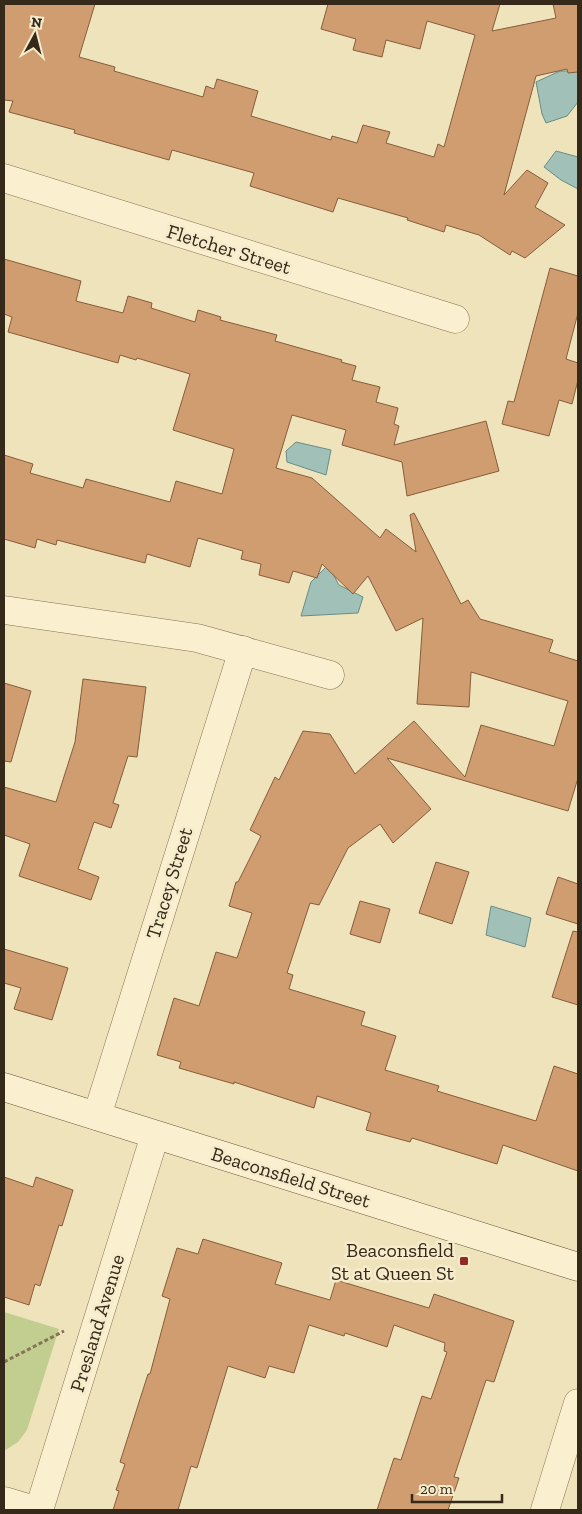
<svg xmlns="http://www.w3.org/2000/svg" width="582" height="1514" font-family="'Zilla Slab',serif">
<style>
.green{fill:#c2cd90}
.water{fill:#a0c0b8;stroke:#678d86}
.building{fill:#cf9d70;stroke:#865d3a}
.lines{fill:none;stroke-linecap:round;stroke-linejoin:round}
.minor-casing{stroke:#867255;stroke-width:29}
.tertiary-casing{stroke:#867255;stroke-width:29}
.secondary-casing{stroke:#685338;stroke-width:29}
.path{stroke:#867255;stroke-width:3;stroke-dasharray:4 2.5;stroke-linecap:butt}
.minor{stroke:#faefcf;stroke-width:28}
.tertiary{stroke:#faefcf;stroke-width:28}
.secondary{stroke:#faefcf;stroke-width:28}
.poi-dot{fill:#972923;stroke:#f6eccb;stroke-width:2}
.labels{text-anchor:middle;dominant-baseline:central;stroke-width:5;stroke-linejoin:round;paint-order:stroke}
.street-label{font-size:20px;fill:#35291a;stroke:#f6eccb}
.poi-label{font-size:20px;fill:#35291a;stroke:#f6eccb;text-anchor:end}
</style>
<rect width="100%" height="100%" fill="#efe3bc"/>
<!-- green -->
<polygon class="green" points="4,1312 59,1329 27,1430 18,1442 4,1451"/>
<!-- water -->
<g class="water">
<polygon points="560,71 578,71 578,102 567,116 546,123 542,114 536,82"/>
<polygon points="556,151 578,157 578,189 561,180 544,167"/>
<polygon points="296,442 331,450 326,475 287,462 286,451"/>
<polygon points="328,565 339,585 363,597 358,613 301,616 311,582"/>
<polygon points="491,906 531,918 525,947 486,935"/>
</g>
<!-- building -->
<g class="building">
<polygon points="4,4 95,4 79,57 115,67 114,71 203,97 206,86 214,89 217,79 258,91 251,116 331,140 332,136 357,143 363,125 390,132 386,143 434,157 438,144 444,147 475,35 427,21 420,49 386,40 382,57 353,50 356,39 321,29 328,4 500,4 492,31 556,18 553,4 578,4 578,72 568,73 567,69 536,76 504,195 527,170 548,183 535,207 565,225 525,258 512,251 510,255 479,235 446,225 444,232 407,220 408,218 338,198 333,212 250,186 254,173 172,150 169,160 74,133 75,130 9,112 13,101 4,100"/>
<polygon points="4,259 81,281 76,301 123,313 128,296 152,303 151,308 195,322 198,310 221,317 220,320 277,335 275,341 342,360 341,362 356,366 352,380 380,387 376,402 398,408 394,424 399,426 394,445 486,421 499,471 407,496 402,462 342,445 346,430 292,415 276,468 312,478 380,538 386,529 416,552 410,515 414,513 461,604 468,600 480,619 553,640 549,652 578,661 578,778 568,811 387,758 431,809 393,843 380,824 348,848 319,905 310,903 287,973 293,975 289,989 365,1012 361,1025 396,1036 385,1070 439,1086 437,1091 536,1121 554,1066 578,1074 578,1171 503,1145 497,1164 412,1138 410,1142 366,1130 371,1113 317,1096 314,1108 234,1082 234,1084 179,1068 181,1062 157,1055 174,998 199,1006 216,952 237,958 252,913 229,906 236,882 238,882 261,836 250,830 275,777 279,780 303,731 330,734 355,774 414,721 465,777 481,725 554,746 568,701 471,672 469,707 417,704 423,618 396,631 368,576 353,594 322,564 317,578 293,571 289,583 259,575 261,564 241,559 243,551 198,538 190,567 147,554 145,563 57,540 56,545 37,539 35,548 4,539 4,455 33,464 30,473 83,488 86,479 170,502 176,481 222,494 234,449 173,430 190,374 137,358 136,360 120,355 118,363 8,332 12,317 4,314"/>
<polygon points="550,268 578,276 578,313 566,359 578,363 578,380 572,404 559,400 549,436 502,424 508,401 514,402"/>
<polygon points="83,679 146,687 137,757 128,756 113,803 119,805 111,828 94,822 78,869 99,877 91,900 19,876 30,844 4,835 4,787 56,802 75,742"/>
<polygon points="4,683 31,691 11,762 4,761"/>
<polygon points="436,862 469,872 452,924 419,913"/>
<polygon points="558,877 578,884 578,924 546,914"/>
<polygon points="360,901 390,909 380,943 350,934"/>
<polygon points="573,931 578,932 578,1005 552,997"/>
<polygon points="4,949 68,968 52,1020 14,1009 21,988 4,983"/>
<polygon points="4,1177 33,1187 36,1177 73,1190 62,1226 59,1225 40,1286 35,1284 29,1305 4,1297"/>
<polygon points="203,1239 282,1263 275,1284 330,1300 336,1280 429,1308 434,1294 514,1321 494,1382 486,1380 454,1477 459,1478 448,1510 377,1510 394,1458 401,1460 422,1396 431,1399 447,1352 444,1351 445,1343 394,1325 387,1347 345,1333 344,1336 309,1325 294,1373 269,1366 265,1378 228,1366 197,1468 191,1466 178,1510 113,1510 119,1491 116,1490 125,1464 120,1462 148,1374 150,1374 170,1299 162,1296 177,1248 198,1254"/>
</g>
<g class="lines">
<defs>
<g id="minor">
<polyline points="4,178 455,319"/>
<polyline points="4,610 197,638 330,675"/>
<polyline points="97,1116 243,650"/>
<polyline points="4,1501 34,1510"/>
<polyline points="39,1510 155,1135"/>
</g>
<polyline id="tertiary" points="545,1510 578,1403"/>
<polyline id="secondary" points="4,1087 578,1267"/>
</defs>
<!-- minor casing -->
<use href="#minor" class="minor-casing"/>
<!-- tertiary casing -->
<use href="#tertiary" class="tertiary-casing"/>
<!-- secondary casing -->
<use href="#secondary" class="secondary-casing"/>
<!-- path -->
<polyline class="path" points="4,1362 64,1331"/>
<!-- minor -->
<use href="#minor" class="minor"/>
<!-- tertiary -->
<use href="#tertiary" class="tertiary"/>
<!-- secondary -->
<use href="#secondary" class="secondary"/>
</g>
<!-- markers -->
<rect class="poi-dot" x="459" y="1256" width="10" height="10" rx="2.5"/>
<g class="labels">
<!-- street labels -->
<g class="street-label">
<text transform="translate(229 249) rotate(17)">Fletcher Street</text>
<text transform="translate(169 883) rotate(-73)">Tracey Street</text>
<text transform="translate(291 1177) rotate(17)">Beaconsfield Street</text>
<text transform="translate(97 1323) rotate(-73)">Presland Avenue</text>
</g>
<!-- poi labels -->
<g class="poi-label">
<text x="454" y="1250">Beaconsfield<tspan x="454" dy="23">St at Queen St</tspan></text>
</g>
</g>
<!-- border -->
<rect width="582" height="1514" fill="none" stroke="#35291a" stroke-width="10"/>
<!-- north arrow -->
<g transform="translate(35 35) rotate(7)" stroke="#f6eccb" stroke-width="4" paint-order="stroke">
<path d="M0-4L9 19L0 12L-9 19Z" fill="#35291a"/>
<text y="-8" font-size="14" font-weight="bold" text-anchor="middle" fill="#35291a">N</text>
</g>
<!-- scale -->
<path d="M412 1494v8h90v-8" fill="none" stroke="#35291a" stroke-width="2.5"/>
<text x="420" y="1494" font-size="15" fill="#35291a" stroke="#f6eccb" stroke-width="4" paint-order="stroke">20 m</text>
</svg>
